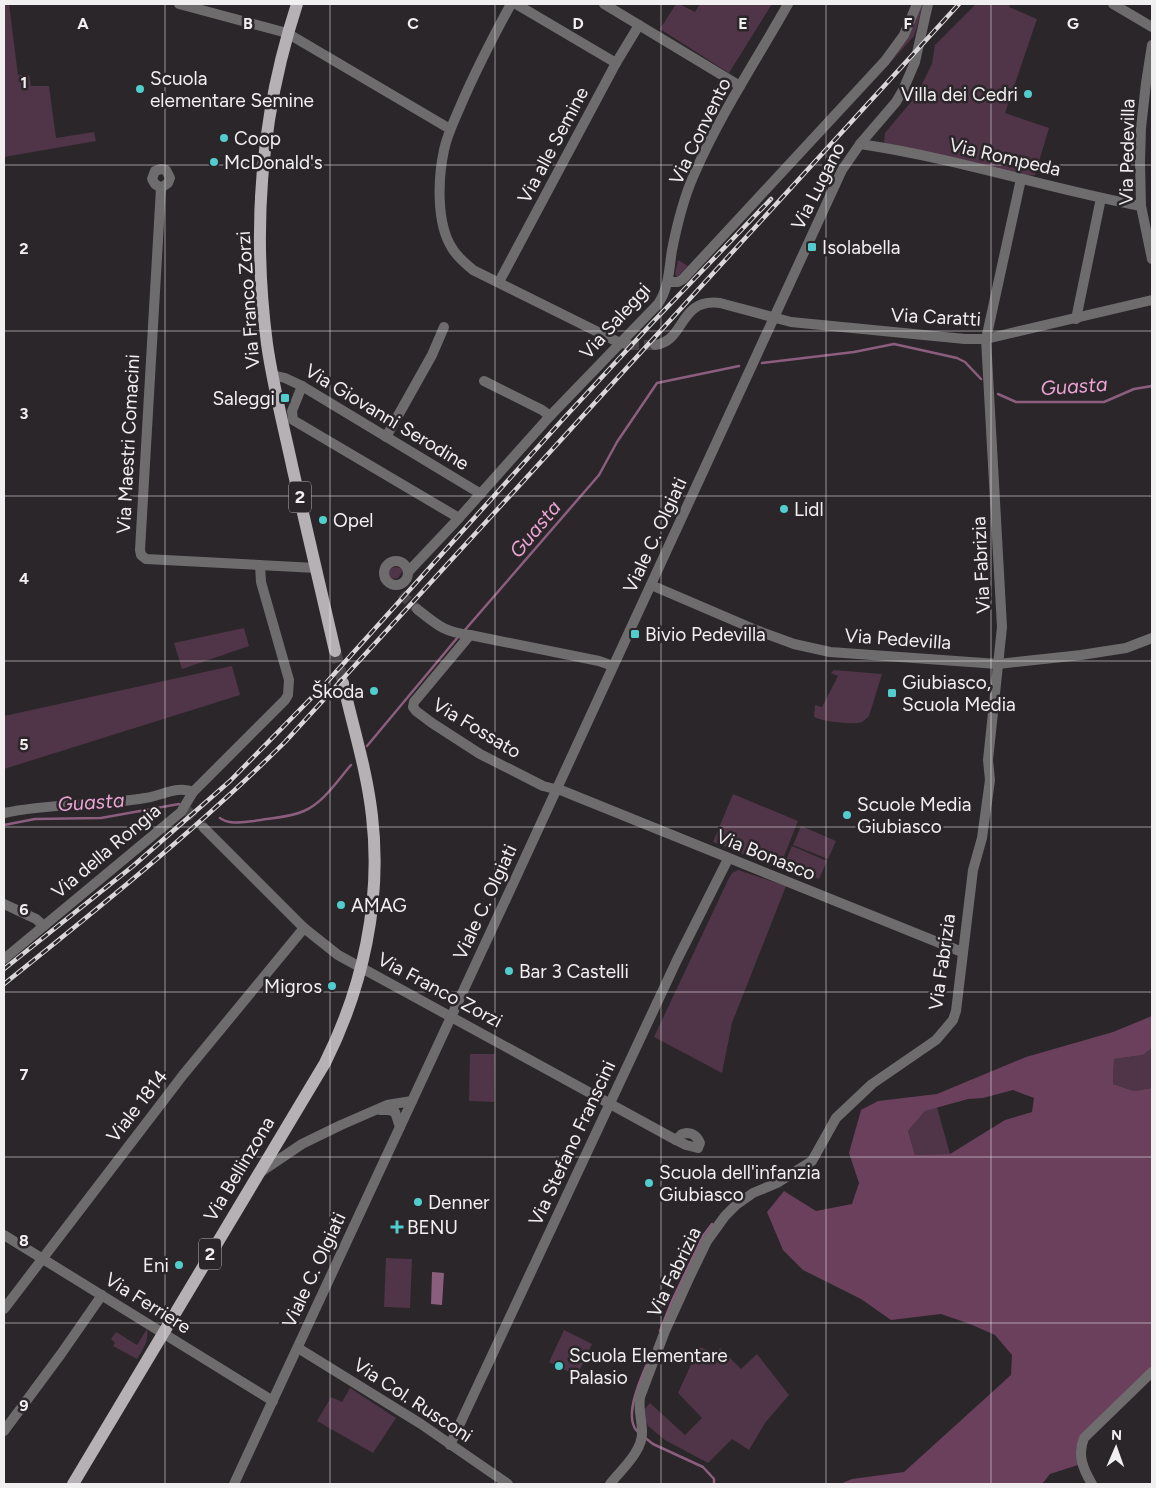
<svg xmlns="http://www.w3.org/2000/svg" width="1156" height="1488" font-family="Figtree,sans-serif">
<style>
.green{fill:#4f3547}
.forest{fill:#6a405d;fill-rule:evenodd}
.water{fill:#8b5e7d}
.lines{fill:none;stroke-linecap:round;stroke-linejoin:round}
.stream{stroke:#8b5e7d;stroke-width:2.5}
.minor-tunnel{stroke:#494447;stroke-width:10;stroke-dasharray:10 5;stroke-linecap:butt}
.primary-tunnel{stroke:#494447;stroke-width:12;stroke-dasharray:12 6;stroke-linecap:butt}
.minor{stroke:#6f6c6e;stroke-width:10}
.primary{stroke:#b6b1b4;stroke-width:12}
.rail-casing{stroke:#dad7d9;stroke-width:4.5}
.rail{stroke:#2b2629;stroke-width:2.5;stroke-dasharray:8;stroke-linecap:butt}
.grid{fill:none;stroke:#f2eff1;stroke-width:1;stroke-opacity:0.55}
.poi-dot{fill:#52cdcd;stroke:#2b2629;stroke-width:2}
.labels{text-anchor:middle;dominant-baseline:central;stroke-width:5;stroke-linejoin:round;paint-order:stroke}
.shield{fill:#2b2629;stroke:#b6b3b5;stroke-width:1}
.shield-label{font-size:18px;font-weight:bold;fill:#f2eff1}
.poi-label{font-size:19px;fill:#f2eff1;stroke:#2b2629;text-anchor:start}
.street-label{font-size:19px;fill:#f2eff1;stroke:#2b2629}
.water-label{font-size:20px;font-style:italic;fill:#eba5d5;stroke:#2b2629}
.grid-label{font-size:16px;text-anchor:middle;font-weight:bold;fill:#f2eff1;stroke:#2b2629;stroke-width:5;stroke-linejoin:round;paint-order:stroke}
</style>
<rect width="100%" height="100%" fill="#2b2629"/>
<!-- green -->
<g class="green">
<polygon points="4,4 9,4 18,75 29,75 31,86 49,86 56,138 94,132 96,141 4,157"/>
<polygon points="676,4 679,4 695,12 700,4 772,4 729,73 660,29"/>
<polygon points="919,4 924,4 914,36 888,65 886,65"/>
<polygon points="976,4 1010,4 1009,7 1037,19 1005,113 1049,128 1035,175 1023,176 889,147 884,142 885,133 916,96 932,64 935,45"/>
<polygon points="678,260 688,266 677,277 675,274"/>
<polygon points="394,567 403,568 404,569 398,578 390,579 388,573 389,569"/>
<polygon points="244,628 249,646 182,669 174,643"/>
<polygon points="232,666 240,695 4,769 4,716"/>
<path d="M834,670l48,4 -13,42c-3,3 -6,6 -10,7 -11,1 -35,-1 -45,-6l1,-12 7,2 16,-31 -7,-3z"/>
<polygon points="733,794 798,821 779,869 713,842"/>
<polygon points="801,826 836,841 828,859 793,845"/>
<polygon points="792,846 827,861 819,879 784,865"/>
<polygon points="738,870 786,886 732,1023 722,1073 654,1037 728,880 732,873"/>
<polygon points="1152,1048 1152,1088 1134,1091 1113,1084 1114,1059 1143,1055"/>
<polygon points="470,1054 495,1054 494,1102 469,1101"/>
<polygon points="937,1107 950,1154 915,1155 908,1131 925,1111"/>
<polygon points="386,1258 412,1259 410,1308 384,1307"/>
<path d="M147,1329c2,12 -4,20 -10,30l-24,-13 2,-3 -4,-4 5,-7 21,13z"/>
<polygon points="564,1330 592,1344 577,1376 549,1362"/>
<polygon points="699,1347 717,1353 720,1348 741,1369 757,1354 789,1395 765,1423 749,1450 732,1439 708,1463 665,1440 648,1426 642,1412 650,1403 685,1435 702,1418 678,1393"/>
<polygon points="350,1388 396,1418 373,1453 317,1421 331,1397 342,1402"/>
</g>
<!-- forest -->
<path class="forest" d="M1152,1016v32l-9,7 -29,4 -1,25 21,7 18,-3v284l-66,63 -5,29 -31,10 -8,10h-202l12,-5 52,-7 107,-97 1,-20 -17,-20 -25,-11 -29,-10 -50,6 -30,-21 -58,-29 -20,-20 -16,-38 17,-21 32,20 36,-7 7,-21 -10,-30 12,-43 17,-9 59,-7 89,-37 87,-25zM1013,1090l21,8 -2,14 -27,8 -55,34 -35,1 -7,-24 17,-20 43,-12 15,-1z"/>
<!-- water -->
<polygon class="water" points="432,1272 444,1273 442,1305 431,1304"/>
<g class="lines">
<!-- stream -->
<g class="stream">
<polyline points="762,363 854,352 894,344 957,358 965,362 981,379"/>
<polyline points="998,394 1016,402 1104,402 1134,389 1152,386"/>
<polyline points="464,631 599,475 617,442 657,383 739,366"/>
<polyline points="367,746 458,637"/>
<path d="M220,818c9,7 23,4 34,3 16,-3 34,-3 50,-10 20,-9 33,-30 47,-46"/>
<polyline points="4,825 35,819 101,818 179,804"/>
<polyline points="660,1331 672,1301 703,1236 712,1224"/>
<path d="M639,1433c-18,-14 3,-57 10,-74"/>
<polyline points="644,1437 653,1444 703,1467 714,1479 714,1484"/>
</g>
<!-- minor-tunnel -->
<g class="minor-tunnel">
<polyline points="629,345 655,345"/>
<polyline points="401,594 417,609"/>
<polyline points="187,810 204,828"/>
</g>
<!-- primary-tunnel -->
<polyline class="primary-tunnel" points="335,651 343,683"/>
<!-- minor -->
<g class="minor">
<polyline points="179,4 287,33 450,129"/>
<path d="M511,4c-18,33 -36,68 -51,103 -6,14 -13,28 -16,43 -6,28 -8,73 8,98 5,9 13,15 21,22l143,71 13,4"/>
<polyline points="516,4 616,63"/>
<polyline points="604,4 740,86"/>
<polyline points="1113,4 1152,27"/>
<polyline points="1152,45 1146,83 1141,128 1140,162 1141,206 1152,259"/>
<path d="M860,144c95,14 187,44 281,62"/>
<polygon points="161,169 166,170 170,178 168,183 161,188 155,184 152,179 155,171"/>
<polyline points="161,188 140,550 141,555 146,559 316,568"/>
<polyline points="499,282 616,63 639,25"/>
<polyline points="668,282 678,282 683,279 885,61 904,35 917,4"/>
<polyline points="1076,319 1101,198"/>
<path d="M655,345c31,-4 23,-47 65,-42l71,19 174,17h21l166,-39"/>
<polyline points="272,375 285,378 302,386 481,494"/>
<polyline points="484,381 542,410 550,416"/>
<polyline points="302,386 292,411 293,420 459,518"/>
<polyline points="386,437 432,355 444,327"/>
<circle cx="396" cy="573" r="12"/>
<path d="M408,572l51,-54 91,-102 108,-112c11,-16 11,-35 14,-54 5,-25 11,-50 21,-73 26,-61 63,-116 95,-173"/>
<polyline points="651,585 756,630 794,644 830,652 998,664 1081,655 1126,648 1152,638"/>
<path d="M417,609c20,16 27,23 53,26l129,26 14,5"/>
<polyline points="470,635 414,702 413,707 416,711 432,723 480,754 543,786 563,791 962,952"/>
<path d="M4,813c46,-10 94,-7 141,-15 15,-2 34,-13 48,-6"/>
<polyline points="204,828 304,928 338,955 676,1140"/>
<polyline points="4,904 36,919 44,926"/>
<polyline points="4,959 181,812 193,792 285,700 288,695 289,680 261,582 260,565"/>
<polyline points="380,1110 389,1110 395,1112 400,1127"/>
<path d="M686,1133c7,0 11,3 14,10l-2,5 -12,-3 -10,-5 6,-6z"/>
<polyline points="262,1171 302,1144 341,1125 387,1105 412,1101"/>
<polyline points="4,1235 273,1401"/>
<polyline points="4,1309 183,1075 304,928"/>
<polyline points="298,1348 421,1424 508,1484"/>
<polyline points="4,1431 61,1354 102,1295"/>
<polyline points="450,1445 677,960 728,859"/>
<polyline points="234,1484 518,873 842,170 860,144 896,102 903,90 915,62 928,4"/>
<path d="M610,1484c11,-14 33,-33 32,-52 0,-13 -4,-21 -2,-35l25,-66 26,-57 16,-33 18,-25 11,-11 17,-12 24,-10 35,-22 24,-43 36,-34 64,-44 17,-20 3,-9 17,-141 9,-32 8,-58 -2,-20 14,-133 -16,-288 35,-160"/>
<path d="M1092,1484c-9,-15 -15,-29 -8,-46l68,-66"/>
</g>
<!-- primary -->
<g class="primary">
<path d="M297,4c-36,110 -45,226 -30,340 6,42 17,84 26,126 14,60 28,121 42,181"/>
<path d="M73,1484l252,-421c38,-76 57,-162 47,-247 -5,-45 -19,-89 -29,-133"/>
</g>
<defs>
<g id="rail">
<polyline points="4,969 133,866 230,781 326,683 565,417 652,323 771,199"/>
<path d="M4,984c96,-77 193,-155 281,-242l674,-738"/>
</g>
</defs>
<!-- rail casing -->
<use href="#rail" class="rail-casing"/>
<!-- rail -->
<use href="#rail" class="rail"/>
</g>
<!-- grid -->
<path class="grid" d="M165,4v1480M330,4v1480M495,4v1480M661,4v1480M826,4v1480M991,4v1480M4,165h1148M4,331h1148M4,496h1148M4,661h1148M4,827h1148M4,992h1148M4,1157h1148M4,1323h1148"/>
<!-- markers -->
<g class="poi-dot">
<circle cx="140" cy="89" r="5"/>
<circle cx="1028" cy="94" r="5"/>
<circle cx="224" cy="138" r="5"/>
<circle cx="214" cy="162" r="5"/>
<rect x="807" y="242" width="10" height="10" rx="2.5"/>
<rect x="280" y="393" width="10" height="10" rx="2.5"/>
<circle cx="784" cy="509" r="5"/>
<circle cx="323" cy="520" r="5"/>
<rect x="630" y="629" width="10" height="10" rx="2.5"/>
<circle cx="374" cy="691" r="5"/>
<rect x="887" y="688" width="10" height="10" rx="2.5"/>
<circle cx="847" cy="815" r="5"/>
<circle cx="341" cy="905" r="5"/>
<circle cx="509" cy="971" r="5"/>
<circle cx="332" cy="986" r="5"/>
<circle cx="649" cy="1183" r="5"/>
<circle cx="418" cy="1202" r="5"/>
<path d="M394.5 1219.5h5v5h5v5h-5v5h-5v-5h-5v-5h5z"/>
<circle cx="179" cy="1265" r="5"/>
<circle cx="559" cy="1366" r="5"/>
</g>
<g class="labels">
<!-- shield labels -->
<g class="shield">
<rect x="289" y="481.5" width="22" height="31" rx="4"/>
<rect x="199" y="1238.5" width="22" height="31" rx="4"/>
</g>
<g class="shield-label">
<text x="300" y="497">2</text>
<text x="210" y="1254">2</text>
</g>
<!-- poi labels -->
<g class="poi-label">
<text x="150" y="78">Scuola<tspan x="150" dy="22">elementare Semine</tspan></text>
<text x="1018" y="94" text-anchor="end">Villa dei Cedri</text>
<text x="234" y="138">Coop</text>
<text x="224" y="162">McDonald's</text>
<text x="822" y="247">Isolabella</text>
<text x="275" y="398" text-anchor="end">Saleggi</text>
<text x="794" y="509">Lidl</text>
<text x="333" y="520">Opel</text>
<text x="645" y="634">Bivio Pedevilla</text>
<text x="902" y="682">Giubiasco,<tspan x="902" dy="22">Scuola Media</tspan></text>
<text x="364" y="691" text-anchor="end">Škoda</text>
<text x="857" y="804">Scuole Media<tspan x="857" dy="22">Giubiasco</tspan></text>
<text x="351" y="905">AMAG</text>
<text x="519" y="971">Bar 3 Castelli</text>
<text x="322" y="986" text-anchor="end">Migros</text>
<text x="659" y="1172">Scuola dell'infanzia<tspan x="659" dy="22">Giubiasco</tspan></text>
<text x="428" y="1202">Denner</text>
<text x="407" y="1227">BENU</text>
<text x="169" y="1265" text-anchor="end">Eni</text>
<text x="569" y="1355">Scuola Elementare<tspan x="569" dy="22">Palasio</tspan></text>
</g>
<!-- street labels -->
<g class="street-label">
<text transform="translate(700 131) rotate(-64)">Via Convento</text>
<text transform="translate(553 145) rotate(-62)">Via alle Semine</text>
<text transform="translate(1127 152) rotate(-89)">Via Pedevilla</text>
<text transform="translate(1005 157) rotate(13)">Via Rompeda</text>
<text transform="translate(818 186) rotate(-63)">Via Lugano</text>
<text transform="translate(248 300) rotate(-94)">Via Franco Zorzi</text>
<text transform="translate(936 317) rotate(3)">Via Caratti</text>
<text transform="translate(615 321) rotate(-48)">Via Saleggi</text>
<text transform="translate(387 417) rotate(31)">Via Giovanni Serodine</text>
<text transform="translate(128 444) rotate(-87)">Via Maestri Comacini</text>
<text transform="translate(655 535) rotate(-65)">Viale C. Olgiati</text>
<text transform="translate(981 565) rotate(-93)">Via Fabrizia</text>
<text transform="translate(898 639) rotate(4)">Via Pedevilla</text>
<text transform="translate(477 728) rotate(31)">Via Fossato</text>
<text transform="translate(106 851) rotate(-40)">Via della Rongia</text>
<text transform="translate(766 855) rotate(22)">Via Bonasco</text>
<text transform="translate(485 902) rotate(-65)">Viale C. Olgiati</text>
<text transform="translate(942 962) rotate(-82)">Via Fabrizia</text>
<text transform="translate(440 990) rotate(28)">Via Franco Zorzi</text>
<text transform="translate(137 1106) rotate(-52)">Viale 1814</text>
<text transform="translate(572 1143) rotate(-65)">Via Stefano Franscini</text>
<text transform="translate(239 1169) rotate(-59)">Via Bellinzona</text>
<text transform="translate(314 1270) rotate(-65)">Viale C. Olgiati</text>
<text transform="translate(674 1272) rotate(-64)">Via Fabrizia</text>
<text transform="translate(148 1303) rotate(32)">Via Ferriere</text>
<text transform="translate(413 1400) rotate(33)">Via Col. Rusconi</text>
</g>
<!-- water labels -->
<g class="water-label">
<text transform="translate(1074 386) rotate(-4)">Guasta</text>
<text transform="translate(535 529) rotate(-50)">Guasta</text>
<text transform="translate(91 802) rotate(-4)">Guasta</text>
</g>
</g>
<g class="grid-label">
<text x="83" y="29">A</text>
<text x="248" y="29">B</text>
<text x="413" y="29">C</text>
<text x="578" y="29">D</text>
<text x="743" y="29">E</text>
<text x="908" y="29">F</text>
<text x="1073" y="29">G</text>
<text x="24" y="88">1</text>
<text x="24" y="254">2</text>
<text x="24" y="419">3</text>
<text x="24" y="584">4</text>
<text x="24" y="750">5</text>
<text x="24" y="915">6</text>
<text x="24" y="1080">7</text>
<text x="24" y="1246">8</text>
<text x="24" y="1411">9</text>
</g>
<!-- border -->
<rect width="1156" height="1488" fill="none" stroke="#f2eff1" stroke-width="10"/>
<!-- north arrow -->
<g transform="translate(1116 1448) rotate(2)" stroke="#2b2629" stroke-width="4" paint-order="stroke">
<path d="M0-4L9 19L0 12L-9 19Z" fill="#f2eff1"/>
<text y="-8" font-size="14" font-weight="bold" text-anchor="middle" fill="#f2eff1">N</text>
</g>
</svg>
